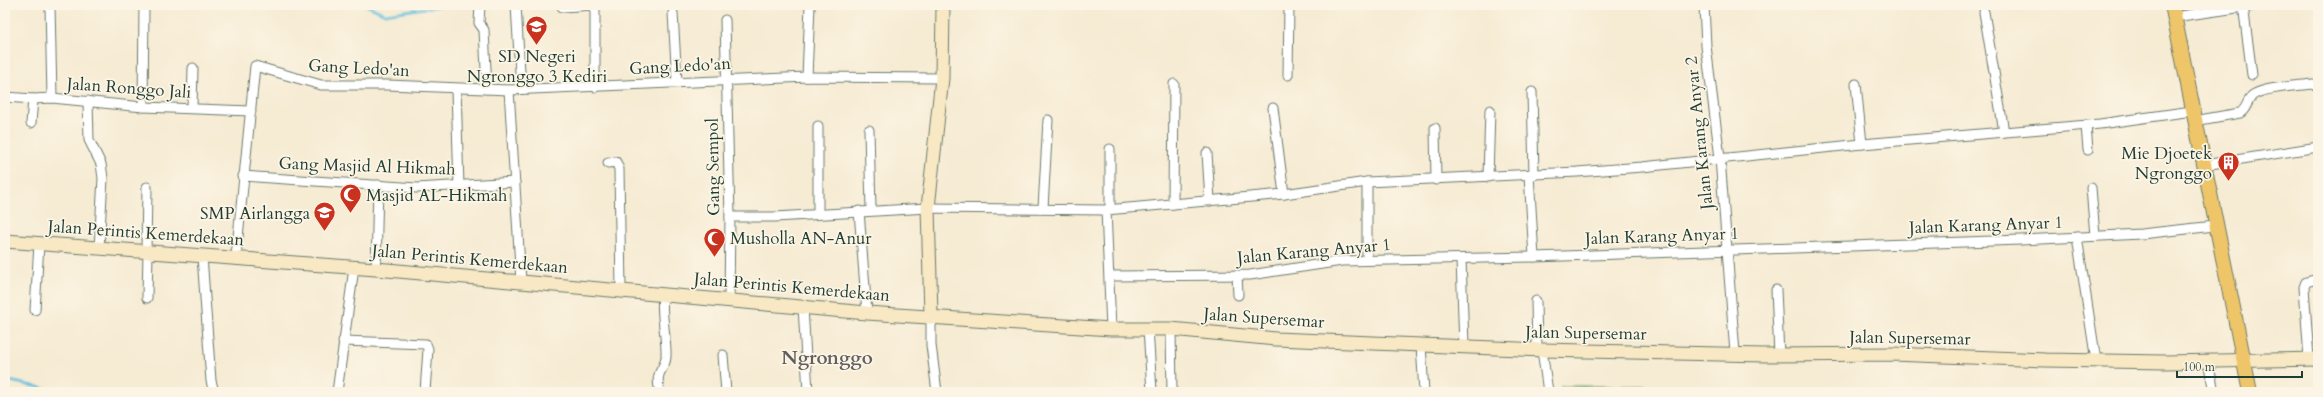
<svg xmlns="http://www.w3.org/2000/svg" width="2323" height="397" font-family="Cardo,serif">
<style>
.green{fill:#9fd78a;stroke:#5f8a5f}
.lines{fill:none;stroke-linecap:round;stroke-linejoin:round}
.stream{stroke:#60c0de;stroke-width:2.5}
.street-casing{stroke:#6a7a6c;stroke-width:11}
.secondary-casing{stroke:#6a7a6c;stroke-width:15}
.primary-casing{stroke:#6a7a6c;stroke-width:16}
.street{stroke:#fff;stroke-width:9}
.secondary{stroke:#f8e8c3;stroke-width:13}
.primary{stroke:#eec569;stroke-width:14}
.labels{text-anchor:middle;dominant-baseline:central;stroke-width:3.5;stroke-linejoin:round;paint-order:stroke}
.poi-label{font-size:17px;fill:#1f3d34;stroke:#fcf5e5;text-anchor:end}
.street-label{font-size:17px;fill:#1f3d34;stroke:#fcf5e5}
.quarter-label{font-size:19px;font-weight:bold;fill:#635e60;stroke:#fcf5e5}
</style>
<rect width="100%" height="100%" fill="#fcf5e5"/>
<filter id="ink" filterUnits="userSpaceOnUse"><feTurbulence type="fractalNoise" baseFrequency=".025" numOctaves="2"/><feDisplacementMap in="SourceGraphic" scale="8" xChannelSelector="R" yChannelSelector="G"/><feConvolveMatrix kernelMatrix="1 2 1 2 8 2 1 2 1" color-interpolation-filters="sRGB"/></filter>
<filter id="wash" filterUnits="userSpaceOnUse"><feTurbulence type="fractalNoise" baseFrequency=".012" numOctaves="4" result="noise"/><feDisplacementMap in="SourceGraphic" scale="16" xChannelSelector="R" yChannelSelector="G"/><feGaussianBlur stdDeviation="0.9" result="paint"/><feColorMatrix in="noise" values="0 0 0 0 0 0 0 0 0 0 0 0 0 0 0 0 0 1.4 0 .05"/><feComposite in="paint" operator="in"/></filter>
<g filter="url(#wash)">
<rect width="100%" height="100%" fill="#f6ebd3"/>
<!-- green -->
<polygon class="green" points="1561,386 1646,386 1647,392 1562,392"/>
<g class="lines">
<!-- stream -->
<g class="stream">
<polyline points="366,5 385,14 446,5"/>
<polyline points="5,380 43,388 51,392"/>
</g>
</g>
</g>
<g filter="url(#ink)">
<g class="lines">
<defs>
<g id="street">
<polyline points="50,5 52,98"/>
<polyline points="480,5 479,23 484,30 487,89"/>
<polyline points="516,5 521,89"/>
<polyline points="595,5 595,87"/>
<polyline points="1704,5 1706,46 1720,158 1735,353"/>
<polyline points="2243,5 2252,75"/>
<polyline points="562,7 595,5"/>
<polyline points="1984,12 2004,132"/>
<polyline points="673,13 677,82"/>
<polyline points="2174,17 2258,5"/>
<polyline points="725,20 730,217 729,301"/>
<polyline points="1288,75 1289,5"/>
<polyline points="807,77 810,5"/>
<polyline points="1856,84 1862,144"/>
<polyline points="456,89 459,187"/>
<polyline points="509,90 521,282"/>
<polyline points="1532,92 1534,175"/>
<polyline points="5,97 33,99 52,98 143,107 251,111"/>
<polyline points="88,101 89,140 101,164 103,178 99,248"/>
<polyline points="143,107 144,5"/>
<polyline points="192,108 193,68"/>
<polyline points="1273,108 1284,194"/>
<path d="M2194,121l46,-8c7,-4 7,-13 13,-18 11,-8 45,-9 60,-11l5,2"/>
<polyline points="31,123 33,99"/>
<polyline points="2086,125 2088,150"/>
<polyline points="818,126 818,214"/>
<polyline points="1435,128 1436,180"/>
<polyline points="869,130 871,210"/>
<polyline points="1207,153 1210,201"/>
<polyline points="608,163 616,162 619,169 621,290"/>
<polyline points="2204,165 2318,147"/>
<polyline points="1529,175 1534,257"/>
<polyline points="243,176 417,188 515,182"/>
<polyline points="1488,177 1490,110"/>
<polyline points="1367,182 1367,260"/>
<polyline points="2091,188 2095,236"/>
<polyline points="1173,204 1174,84"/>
<polyline points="1043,208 1048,120"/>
<polyline points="1110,209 1110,149"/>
<polyline points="1106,210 1111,329"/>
<polyline points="859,211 867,313"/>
<polyline points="730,217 775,217 928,208 1106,210 1284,194 1367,182 1577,172 1642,167 1862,144 2100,124 2192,111"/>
<polyline points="2077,237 2096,361"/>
<polyline points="146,252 147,187"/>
<polyline points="202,256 211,381 214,392"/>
<polyline points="236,257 255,66 321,85 388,85 509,90 807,77 942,78"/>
<polyline points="1461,259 1464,346"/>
<polyline points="376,269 378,185"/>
<polyline points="1237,275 1238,295"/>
<polyline points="1110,276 1250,275 1342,261 1534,257 2021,240 2141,234 2215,226"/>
<polyline points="1776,290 1779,355"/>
<polyline points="147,298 148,252"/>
<polyline points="1536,301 1537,350"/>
<polyline points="803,307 808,392"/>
<polyline points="35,310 39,244"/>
<polyline points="931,315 931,345 937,392"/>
<polyline points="1148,328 1152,392"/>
<polyline points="1171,329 1172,392"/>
<polyline points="343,341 426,344 428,349 425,392"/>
<polyline points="1421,345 1424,392"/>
<polyline points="1542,350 1548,392"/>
<polyline points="723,355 726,392"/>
<polyline points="2309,359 2304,287 2306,282 2318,279"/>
<polyline points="2208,361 2214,392"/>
<polyline points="337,392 354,268"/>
<path d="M660,392c-6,-23 5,-21 6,-35 1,-21 -6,-42 -3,-63"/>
</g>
<g id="secondary">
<polyline points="5,241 376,269 867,313 1111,329 1171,329 1276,339 1542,350 1764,355 1892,354 2045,360 2165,362 2318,359"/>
<polyline points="931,315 928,208 942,78 943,5"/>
</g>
<polyline id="primary" points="2172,5 2250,392"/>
</defs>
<!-- street casing -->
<use href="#street" class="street-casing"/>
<!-- secondary casing -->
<use href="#secondary" class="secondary-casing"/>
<!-- primary casing -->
<use href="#primary" class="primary-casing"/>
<!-- street -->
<use href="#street" class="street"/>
<!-- secondary -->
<use href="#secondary" class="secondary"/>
<!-- primary -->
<use href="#primary" class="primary"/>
</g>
</g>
<!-- icons -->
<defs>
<symbol id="school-pin" viewBox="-11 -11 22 30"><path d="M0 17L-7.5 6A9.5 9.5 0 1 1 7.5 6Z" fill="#c8321e" stroke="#fcf5e5"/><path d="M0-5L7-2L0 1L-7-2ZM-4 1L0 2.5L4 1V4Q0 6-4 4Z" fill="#fff"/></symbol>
<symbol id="building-pin" viewBox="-11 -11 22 30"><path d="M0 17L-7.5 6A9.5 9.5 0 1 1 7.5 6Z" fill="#c8321e" stroke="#fcf5e5"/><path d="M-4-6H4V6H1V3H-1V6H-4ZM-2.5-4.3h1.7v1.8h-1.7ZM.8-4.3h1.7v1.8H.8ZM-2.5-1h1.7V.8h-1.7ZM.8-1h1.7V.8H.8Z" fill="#fff"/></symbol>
<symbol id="mosque-pin" viewBox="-11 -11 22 30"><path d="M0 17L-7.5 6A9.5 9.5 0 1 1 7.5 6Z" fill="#c8321e" stroke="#fcf5e5"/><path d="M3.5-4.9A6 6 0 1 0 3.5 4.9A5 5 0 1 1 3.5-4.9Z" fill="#fff"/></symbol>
</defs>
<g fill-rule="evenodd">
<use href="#school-pin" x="524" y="14" width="25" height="34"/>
<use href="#building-pin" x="2216" y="150" width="25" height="34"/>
<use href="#mosque-pin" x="338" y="182" width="25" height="34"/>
<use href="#school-pin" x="312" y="200" width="25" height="34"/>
<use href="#mosque-pin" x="702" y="226" width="25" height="34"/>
</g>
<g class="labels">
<!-- poi labels -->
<g class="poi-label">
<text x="537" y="56" text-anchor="middle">SD Negeri<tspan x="537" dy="20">Ngronggo 3 Kediri</tspan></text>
<text x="2212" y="153">Mie Djoetek<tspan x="2212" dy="20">Ngronggo</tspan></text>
<text x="366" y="195" text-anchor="start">Masjid AL-Hikmah</text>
<text x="310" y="213">SMP Airlangga</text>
<text x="730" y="238" text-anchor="start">Musholla AN-Anur</text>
</g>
<!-- street labels -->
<g class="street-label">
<text transform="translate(680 66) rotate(-3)">Gang Ledo'an</text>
<text transform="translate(359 68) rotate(3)">Gang Ledo'an</text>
<text transform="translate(129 88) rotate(4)">Jalan Ronggo Jali</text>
<text transform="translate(1699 133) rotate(-96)">Jalan Karang Anyar 2</text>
<text transform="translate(367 166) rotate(2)">Gang Masjid Al Hikmah</text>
<text transform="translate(713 167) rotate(-91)">Gang Sempol</text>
<text transform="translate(1986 225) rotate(-2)">Jalan Karang Anyar 1</text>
<text transform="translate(146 233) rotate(4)">Jalan Perintis Kemerdekaan</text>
<text transform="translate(1662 236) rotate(-2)">Jalan Karang Anyar 1</text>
<text transform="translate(1314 251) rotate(-5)">Jalan Karang Anyar 1</text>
<text transform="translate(470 259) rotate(5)">Jalan Perintis Kemerdekaan</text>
<text transform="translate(792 287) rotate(5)">Jalan Perintis Kemerdekaan</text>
<text transform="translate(1264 318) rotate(4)">Jalan Supersemar</text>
<text transform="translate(1586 333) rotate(1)">Jalan Supersemar</text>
<text transform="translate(1910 338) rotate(1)">Jalan Supersemar</text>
</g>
<!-- quarter labels -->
<g class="quarter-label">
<text x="827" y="358">Ngronggo</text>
</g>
</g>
<!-- margin -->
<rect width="2323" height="397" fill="none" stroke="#fcf5e5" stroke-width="20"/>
<!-- scale -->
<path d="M2177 371v6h125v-6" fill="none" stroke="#1f3d34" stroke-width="2"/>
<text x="2183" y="371" font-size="12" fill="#1f3d34" stroke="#fcf5e5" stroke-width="3" paint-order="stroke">100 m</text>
</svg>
